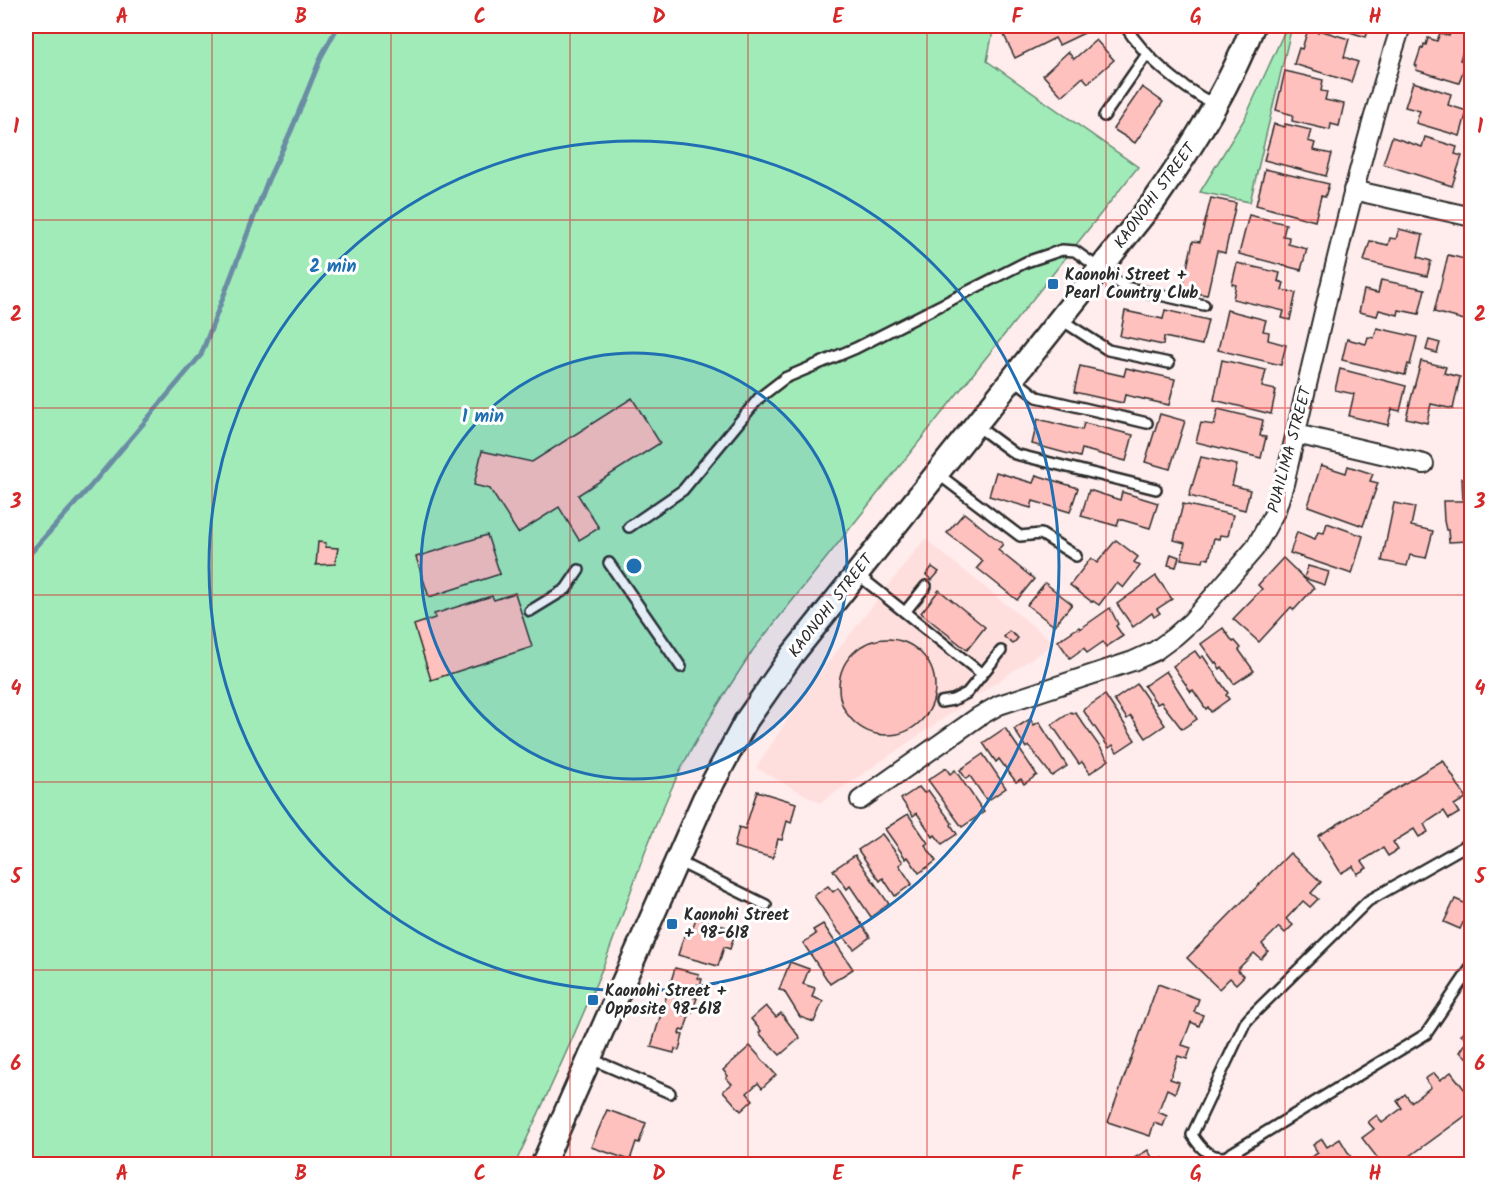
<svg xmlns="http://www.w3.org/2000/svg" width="1497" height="1190" font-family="Kalam,sans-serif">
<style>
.built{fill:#ffdfde}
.green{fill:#a1ebb9;stroke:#668b72;stroke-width:1.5}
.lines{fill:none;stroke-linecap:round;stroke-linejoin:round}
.stream{stroke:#6b8da4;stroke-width:5}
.building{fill:#fec1be;stroke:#2b2b2b;stroke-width:1.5}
.service-casing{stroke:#2b2b2b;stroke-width:14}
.minor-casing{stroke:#2b2b2b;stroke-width:22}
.tertiary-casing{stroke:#2b2b2b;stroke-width:27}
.service{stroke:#fff;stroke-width:9}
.minor{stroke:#fff;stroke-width:18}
.tertiary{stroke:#fff;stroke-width:22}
.grid{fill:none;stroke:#d62828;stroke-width:1.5;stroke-opacity:0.55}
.ring{fill:none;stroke:#1f6fb2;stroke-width:3}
.poi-dot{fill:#1f6fb2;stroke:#fff;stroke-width:2}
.labels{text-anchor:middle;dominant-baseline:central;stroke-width:6;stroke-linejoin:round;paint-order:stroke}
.street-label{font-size:16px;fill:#2b2b2b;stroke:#fff}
.poi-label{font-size:16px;font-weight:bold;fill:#2b2b2b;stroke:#fff;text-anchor:start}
.centre{fill:#1f6fb2;stroke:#fff;stroke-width:3}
.ring-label{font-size:18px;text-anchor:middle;font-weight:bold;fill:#1f6fb2;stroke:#fff;stroke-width:6;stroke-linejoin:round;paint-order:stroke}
.neatline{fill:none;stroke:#d62828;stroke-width:2}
.grid-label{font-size:20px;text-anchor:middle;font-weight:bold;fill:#d62828}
</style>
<rect width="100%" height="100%" fill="#ffecec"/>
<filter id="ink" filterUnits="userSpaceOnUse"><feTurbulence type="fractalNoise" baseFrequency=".0167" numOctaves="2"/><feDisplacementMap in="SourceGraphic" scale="12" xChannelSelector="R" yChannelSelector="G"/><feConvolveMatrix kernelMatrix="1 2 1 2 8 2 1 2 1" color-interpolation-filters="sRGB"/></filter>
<g filter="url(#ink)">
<!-- built -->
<polygon class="built" points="925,539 1054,643 820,803 756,768 808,688"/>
<!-- green -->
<g class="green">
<path d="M26,26h968l-7,35 151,106 -385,483c-24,37 -48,73 -69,113 -34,65 -55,138 -82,206 -27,66 -57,131 -87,195h-34l-13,-5 -6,5h-436z"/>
<polygon points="1287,26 1292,26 1250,202 1200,192 1245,118"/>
</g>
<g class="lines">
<!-- stream -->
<polyline class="stream" points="26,558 89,488 201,355 268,180 291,131 322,55 338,26"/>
</g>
<!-- building -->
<g class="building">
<polygon points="1023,26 1099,26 1059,45 1055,38 1015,58 1004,35"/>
<polygon points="1344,26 1370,26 1366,37 1343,30"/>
<polygon points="1452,27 1469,32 1460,60 1466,62 1459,83 1416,70 1417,66 1415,66 1421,48 1423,49 1424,44 1426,45 1428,38 1437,41 1440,33 1449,36"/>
<polygon points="1308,29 1318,32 1319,30 1349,39 1344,57 1358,62 1351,82 1294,64 1299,48 1302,49"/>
<polygon points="1096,40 1114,60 1088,83 1083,77 1062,96 1043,75 1068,52 1074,59"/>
<polygon points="1285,71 1323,80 1321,91 1327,92 1325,100 1344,104 1339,126 1331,124 1330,130 1292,121 1293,115 1276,110"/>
<polygon points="1413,82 1451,94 1448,105 1467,111 1460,136 1416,123 1420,111 1405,107"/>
<polygon points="1142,87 1163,102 1135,143 1113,129"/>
<polygon points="1274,124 1285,127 1285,124 1311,130 1308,141 1315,143 1313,150 1332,154 1326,176 1264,160"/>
<polygon points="1392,137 1422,147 1425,137 1457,147 1455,154 1462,156 1452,186 1383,164"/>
<polygon points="1265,169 1329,184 1325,197 1321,196 1315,221 1256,205"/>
<polygon points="1211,198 1236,203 1225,253 1217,251 1207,295 1182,290 1193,241 1200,242"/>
<polygon points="1249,215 1286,224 1283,236 1289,237 1288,244 1307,249 1301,270 1239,254"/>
<polygon points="1399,229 1423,235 1418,257 1431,261 1427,276 1364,261 1370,241 1388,245 1390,238 1396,239"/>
<polygon points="1448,255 1469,260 1465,278 1472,280 1472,322 1434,312"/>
<polygon points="1237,263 1280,273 1278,281 1284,283 1282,290 1296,293 1290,320 1282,318 1284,311 1233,299 1236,285 1232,284"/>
<polygon points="1381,280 1425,289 1419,314 1399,310 1398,315 1379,310 1377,316 1359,312 1364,290 1378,293"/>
<polygon points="1165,310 1208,320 1202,345 1164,337 1163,345 1120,336 1125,311 1163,319"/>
<polygon points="1227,310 1266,320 1263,331 1269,332 1268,340 1286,345 1281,365 1218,350"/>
<polygon points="1377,328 1417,337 1410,365 1408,364 1405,375 1342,360 1347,339 1366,344 1368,337 1374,338"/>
<polygon points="1429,340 1440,343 1437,353 1426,350"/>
<polygon points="1222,360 1266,370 1262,387 1276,390 1271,414 1214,400"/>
<polygon points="1421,361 1446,367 1444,373 1460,377 1453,409 1431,404 1427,423 1406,418"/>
<polygon points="1080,366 1124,376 1126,368 1175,379 1169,405 1125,395 1123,403 1074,392"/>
<polygon points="1340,369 1406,386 1400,411 1392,409 1388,425 1349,416 1354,394 1335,390"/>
<polygon points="632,398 660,443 578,495 599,528 579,540 559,507 518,533 490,489 474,485 482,451 532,462"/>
<polygon points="1218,409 1263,420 1260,436 1266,437 1261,458 1196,442 1201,423 1214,425"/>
<polygon points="1160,414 1185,421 1170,469 1145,462"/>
<polygon points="1038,419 1082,430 1084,423 1133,435 1126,461 1082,449 1080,457 1032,444"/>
<polygon points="1201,457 1237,465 1232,485 1250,490 1245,510 1189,496"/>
<polygon points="1321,465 1346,473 1348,466 1373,474 1370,481 1378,483 1363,526 1308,506"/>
<polygon points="996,472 1033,483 1036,475 1078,488 1070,512 1033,501 1031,508 989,496"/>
<polygon points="1462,478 1472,478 1472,530 1468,530 1468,541 1449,542 1448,530 1446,530 1444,521 1443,501 1463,501"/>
<polygon points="1089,490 1120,500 1122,492 1158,503 1150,528 1119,519 1117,526 1081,516"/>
<polygon points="1394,503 1415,507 1411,526 1433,531 1426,558 1410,555 1407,566 1382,561"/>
<polygon points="1183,504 1233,515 1228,536 1220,535 1219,539 1214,538 1209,559 1204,558 1203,562 1181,559 1185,543 1174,540"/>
<polygon points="964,513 1003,544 998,550 1034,579 1017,600 977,568 983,561 947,533"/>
<polygon points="1327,523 1363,536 1352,574 1290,553 1297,532 1315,539 1318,532 1324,533"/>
<polygon points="487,535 500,574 429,597 416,557"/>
<polygon points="1116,540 1138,557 1134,562 1140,566 1123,588 1117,583 1115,584 1099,605 1093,601 1092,602 1070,585 1091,558 1097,563"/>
<polygon points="318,542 326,543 325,547 338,548 335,564 316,565"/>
<polygon points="1171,554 1179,557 1176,567 1168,565"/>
<polygon points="1283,558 1314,588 1294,610 1291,607 1259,642 1233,619 1262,589 1258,585"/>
<polygon points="1308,566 1329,572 1325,585 1304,578"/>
<polygon points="932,567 939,572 932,580 926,575"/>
<polygon points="1156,576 1172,599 1157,609 1160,613 1154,617 1152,613 1133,627 1117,604"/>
<polygon points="1045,583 1072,604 1054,626 1027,605"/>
<polygon points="939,590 985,627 967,650 921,613"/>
<polygon points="515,593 532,647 431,680 414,625 435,618 434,614 492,596 494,600"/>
<polygon points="1110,608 1118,624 1116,626 1123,636 1106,647 1103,642 1087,653 1084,648 1070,658 1058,641 1079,627 1080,629"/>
<polygon points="1223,628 1233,642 1235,641 1241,648 1239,650 1254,671 1234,684 1222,667 1220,669 1216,662 1215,663 1201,644"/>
<polygon points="1009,631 1018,638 1013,644 1004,637"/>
<circle cx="887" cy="687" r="48"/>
<polygon points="1195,651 1200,658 1203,656 1228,693 1226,695 1229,699 1211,712 1208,707 1206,709 1193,690 1191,692 1173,666"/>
<polygon points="1166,671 1197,719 1182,729 1161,702 1157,704 1144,686"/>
<polygon points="1137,684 1165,725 1146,738 1131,716 1127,719 1114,700"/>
<polygon points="1105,695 1135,740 1117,752 1113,745 1109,748 1083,710"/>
<polygon points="1071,712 1072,714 1075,712 1109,760 1090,773 1082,762 1079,764 1052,725"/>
<polygon points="1030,719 1034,725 1039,722 1067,766 1052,776 1029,746 1026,748 1014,729"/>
<polygon points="1005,728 1037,775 1024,784 1021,779 1016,782 999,759 996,762 983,743"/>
<polygon points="983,754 1006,788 987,801 970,776 966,779 960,770"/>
<polygon points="1443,760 1466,798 1454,805 1459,813 1449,819 1444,811 1424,824 1428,832 1419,837 1414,829 1393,842 1398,850 1388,856 1383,848 1362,861 1367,868 1357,874 1353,866 1341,873 1318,836"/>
<polygon points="946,768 950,774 955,770 984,812 962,827 928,780"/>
<polygon points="919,787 924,793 928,790 952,823 951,825 957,834 942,844 935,835 933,837 917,813 913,816 901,799"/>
<polygon points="757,791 796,803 791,823 787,821 782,840 778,839 773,858 734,847 739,827 745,829"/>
<polygon points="908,814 928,843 925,845 936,861 919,873 908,857 906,859 885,829"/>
<polygon points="882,834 903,862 899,865 912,884 895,896 883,878 880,881 858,850"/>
<polygon points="1290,853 1321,882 1311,893 1318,899 1310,907 1303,901 1286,919 1293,925 1285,933 1279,927 1262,944 1268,951 1261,959 1254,953 1237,970 1244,976 1236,984 1230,978 1219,989 1187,958"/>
<polygon points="855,855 889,904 871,917 850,886 847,889 833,870"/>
<polygon points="828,886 833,892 838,888 870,937 854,949 838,931 814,896"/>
<polygon points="1455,899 1471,906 1460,929 1444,922"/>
<polygon points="696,918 736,930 730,949 724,947 718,966 678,955 684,936 690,937"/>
<polygon points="823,924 853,969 830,984 803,943 816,934 813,930"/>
<polygon points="790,962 809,969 803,984 815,988 812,997 823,1001 814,1022 800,1017 784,991 779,990"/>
<polygon points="675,968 699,974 698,978 702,979 698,994 694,993 693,997 697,998 692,1013 688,1012 687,1014 684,1015 689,1016 684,1031 680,1030 679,1034 683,1035 679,1050 675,1049 674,1053 651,1047"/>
<polygon points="1158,984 1199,999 1194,1012 1203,1015 1199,1026 1191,1022 1182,1045 1191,1048 1187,1059 1178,1056 1170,1079 1179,1082 1175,1093 1167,1089 1158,1112 1167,1116 1163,1126 1154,1123 1150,1136 1108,1122"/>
<polygon points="766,1006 776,1017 781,1013 800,1038 780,1055 759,1033 761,1031 751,1019"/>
<polygon points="1468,1026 1472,1028 1472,1061 1460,1052 1468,1040 1461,1035"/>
<polygon points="750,1046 776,1075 762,1088 758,1083 747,1093 753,1100 741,1111 723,1091 732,1084 726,1078 728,1076 723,1070"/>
<polygon points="1451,1072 1472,1099 1472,1111 1399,1164 1382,1164 1362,1138 1374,1129 1368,1122 1377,1115 1382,1123 1402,1108 1397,1101 1405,1094 1411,1102 1431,1087 1425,1079 1434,1073 1440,1080"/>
<polygon points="607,1110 646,1123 639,1143 636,1142 630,1160 591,1147"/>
<polygon points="1322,1139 1327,1147 1340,1139 1355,1164 1299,1164 1318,1153 1313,1145"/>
<polygon points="1148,1150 1155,1163 1163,1158 1167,1164 1124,1164"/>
</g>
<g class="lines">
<defs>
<g id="service">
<path d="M1125,26c23,35 53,59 90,79"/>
<polyline points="1104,116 1147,54"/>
<polyline points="1060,319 1108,350 1169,363"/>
<polyline points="1013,378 1037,397 1147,423"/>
<polyline points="977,426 1015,454 1156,489"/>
<polyline points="938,474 1020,536 1041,534 1076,556"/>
<polyline points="629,527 683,490 759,398 785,378 856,348 1026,262 1062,250 1075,251 1125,287 1204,305"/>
<polyline points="609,563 681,667"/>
<polyline points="857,574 982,674"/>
<polyline points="530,611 566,589 579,570"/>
<polyline points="905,612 926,586"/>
<polyline points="941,702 953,700 967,693 1001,651"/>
<path d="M1472,842l-104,59 -118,116 -5,6 -53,112c9,14 16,22 33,22l201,-123 46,-68"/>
<polyline points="677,861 766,905"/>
<polyline points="589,1058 670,1093"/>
</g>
<g id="minor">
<polyline points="1353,190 1472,217"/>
<polyline points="1296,434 1424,464"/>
<path d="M860,800l118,-83 21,-12 134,-44 22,-10 19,-14 18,-16 63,-73 21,-38 8,-26c36,-154 69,-308 117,-458"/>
</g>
<path id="tertiary" d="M543,1164l161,-365 42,-78 46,-66 363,-455c38,-54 74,-112 98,-174"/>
</defs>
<!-- service casing -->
<use href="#service" class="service-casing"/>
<!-- minor casing -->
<use href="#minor" class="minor-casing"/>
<!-- tertiary casing -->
<use href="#tertiary" class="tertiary-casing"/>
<!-- service -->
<use href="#service" class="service"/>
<!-- minor -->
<use href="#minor" class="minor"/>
<!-- tertiary -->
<use href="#tertiary" class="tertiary"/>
</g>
</g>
<!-- grid -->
<path class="grid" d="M212,26v1138M391,26v1138M570,26v1138M748,26v1138M927,26v1138M1106,26v1138M1285,26v1138M26,220h1446M26,408h1446M26,595h1446M26,782h1446M26,970h1446"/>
<!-- distance rings -->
<circle cx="634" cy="566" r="213" fill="#1f6fb2" fill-opacity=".12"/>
<g class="ring">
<circle cx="634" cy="566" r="213"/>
<circle cx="634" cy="566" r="425"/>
</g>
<!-- markers -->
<g class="poi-dot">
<rect x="1047" y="278" width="12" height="12" rx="3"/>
<rect x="666" y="918" width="12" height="12" rx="3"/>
<rect x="587" y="994" width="12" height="12" rx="3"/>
</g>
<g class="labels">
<!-- street labels -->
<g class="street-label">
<text transform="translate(1155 196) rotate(-54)">KAONOHI STREET</text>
<text transform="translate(1290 450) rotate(-75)">PUAILIMA STREET</text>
<text transform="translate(831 606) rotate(-52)">KAONOHI STREET</text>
</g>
<!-- poi labels -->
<g class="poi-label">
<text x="1065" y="275">Kaonohi Street +<tspan x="1065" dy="18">Pearl Country Club</tspan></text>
<text x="684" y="915">Kaonohi Street<tspan x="684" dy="18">+ 98-618</tspan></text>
<text x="605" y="991">Kaonohi Street +<tspan x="605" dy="18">Opposite 98-618</tspan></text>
</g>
</g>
<circle cx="634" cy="566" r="9" class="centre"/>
<g class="ring-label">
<text x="333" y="272">2 min</text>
<text x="483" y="422">1 min</text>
</g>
<!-- margin -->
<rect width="1497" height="1190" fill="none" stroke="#fff" stroke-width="66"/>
<rect x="33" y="33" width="1431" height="1124" class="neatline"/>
<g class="grid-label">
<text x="122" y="23">A</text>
<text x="301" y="23">B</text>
<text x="480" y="23">C</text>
<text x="659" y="23">D</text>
<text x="838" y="23">E</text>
<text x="1017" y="23">F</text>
<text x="1196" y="23">G</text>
<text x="1375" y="23">H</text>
<text x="16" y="133">1</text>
<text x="1480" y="133">1</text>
<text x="16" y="321">2</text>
<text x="1480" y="321">2</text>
<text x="16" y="508">3</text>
<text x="1480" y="508">3</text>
<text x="16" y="695">4</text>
<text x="1480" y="695">4</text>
<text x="16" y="883">5</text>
<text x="1480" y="883">5</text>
<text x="16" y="1070">6</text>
<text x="1480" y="1070">6</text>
<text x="122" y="1180">A</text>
<text x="301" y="1180">B</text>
<text x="480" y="1180">C</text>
<text x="659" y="1180">D</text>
<text x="838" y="1180">E</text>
<text x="1017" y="1180">F</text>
<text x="1196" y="1180">G</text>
<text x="1375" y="1180">H</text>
</g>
</svg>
